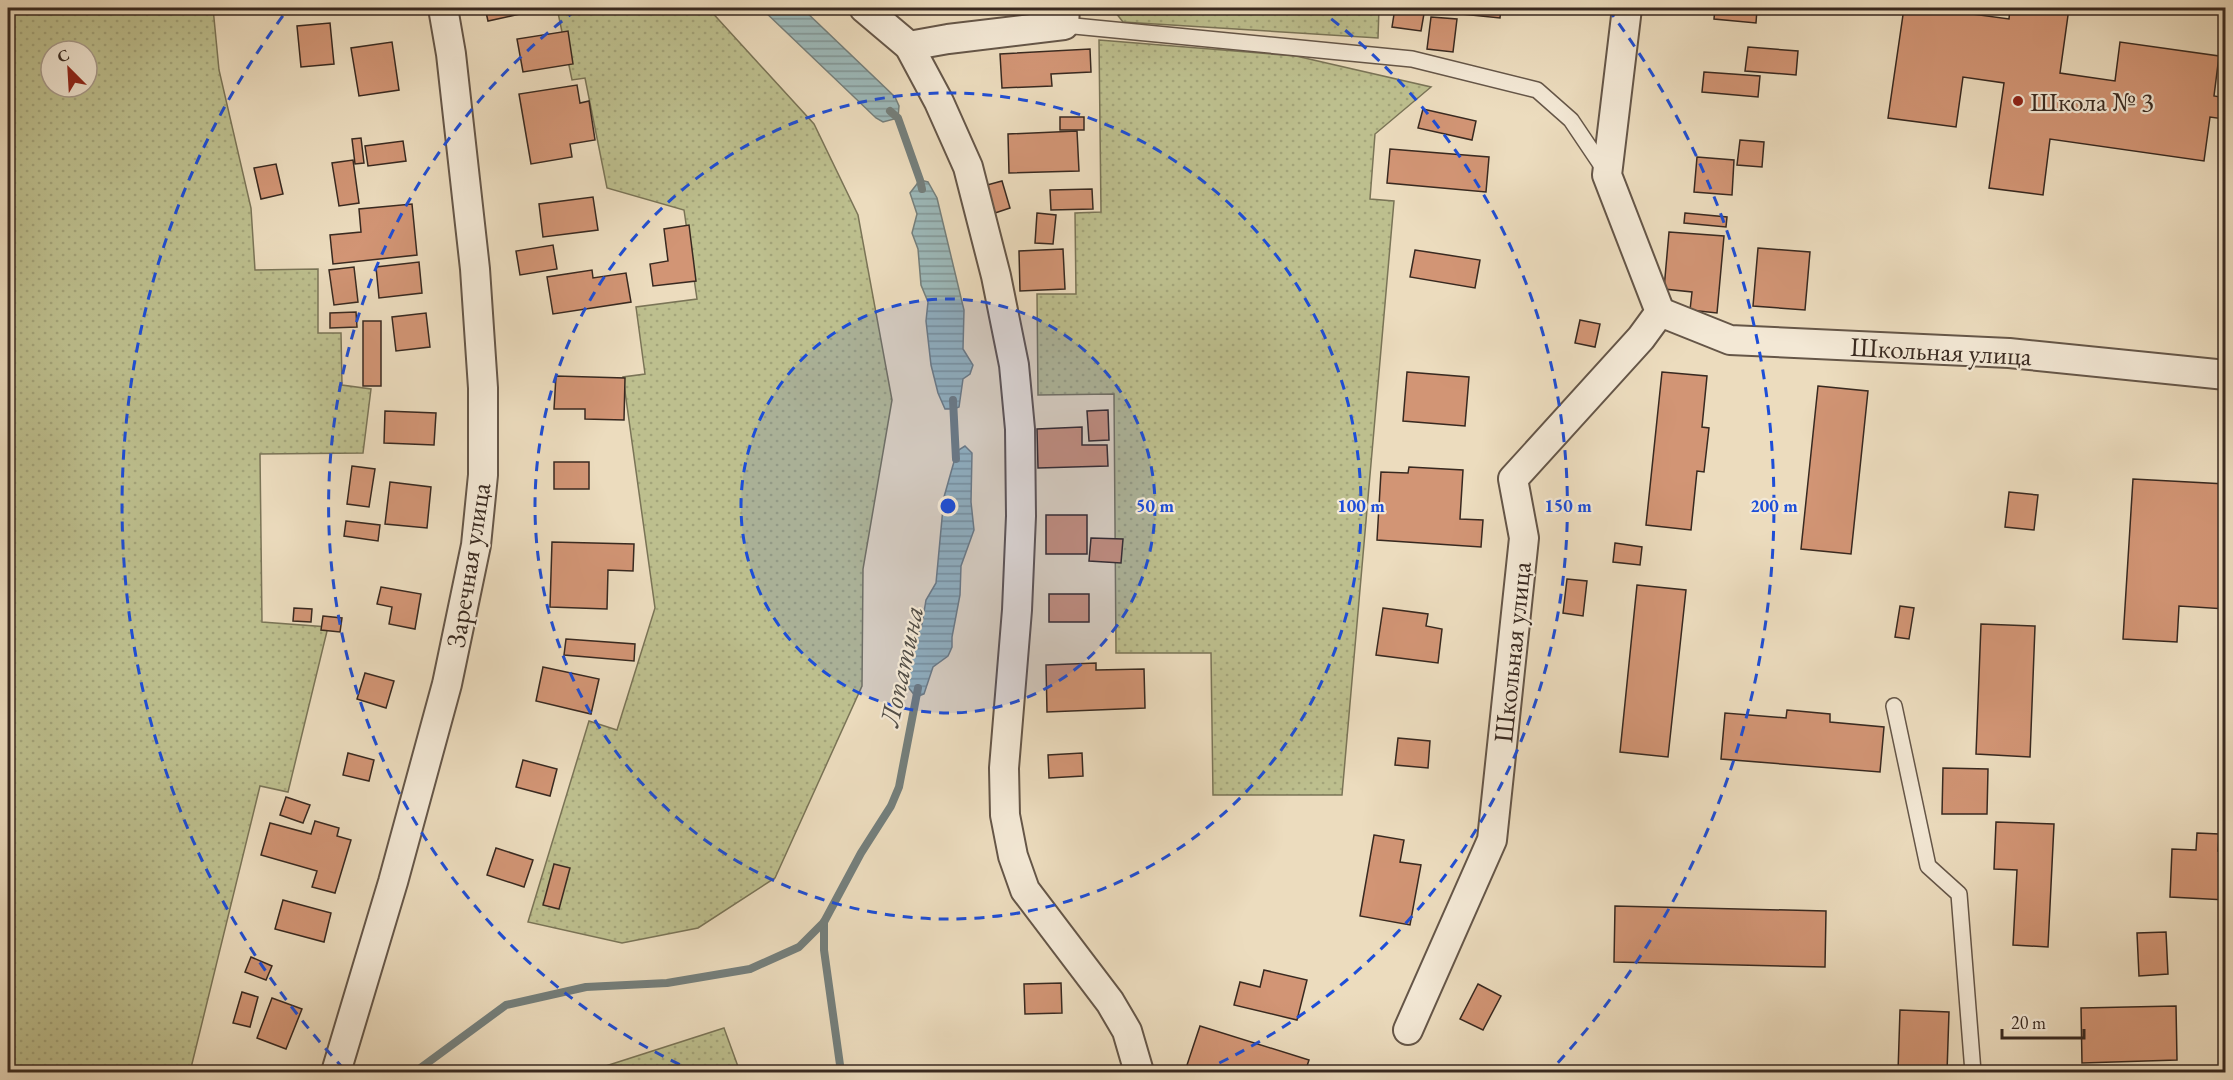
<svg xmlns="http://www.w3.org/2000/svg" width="2233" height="1080" font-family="'EB Garamond',serif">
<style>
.grass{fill:url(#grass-dots);stroke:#7a7457;stroke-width:1.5;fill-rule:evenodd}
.water{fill:url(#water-rules);stroke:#747f7c;stroke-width:1.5}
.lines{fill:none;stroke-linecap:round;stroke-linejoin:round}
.stream{stroke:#747f7c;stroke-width:8}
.building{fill:#d29575;stroke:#382920;stroke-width:1.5}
.service-casing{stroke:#655648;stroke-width:18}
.minor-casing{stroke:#655648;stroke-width:32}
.service{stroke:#f3e8d5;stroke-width:15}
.minor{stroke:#f3e8d5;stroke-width:28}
.ring{fill:none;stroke:#1d4ed8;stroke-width:3;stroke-dasharray:10 8}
.poi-dot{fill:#8f2418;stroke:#f3e8d5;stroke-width:2}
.labels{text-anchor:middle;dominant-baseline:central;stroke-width:4.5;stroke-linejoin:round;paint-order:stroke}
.poi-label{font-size:27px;fill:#382920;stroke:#f3e8d5;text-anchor:start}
.street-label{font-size:27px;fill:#382920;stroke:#f3e8d5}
.water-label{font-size:28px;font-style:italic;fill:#514d46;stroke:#f3e8d5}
.centre{fill:#1d4ed8;stroke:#f3e8d5;stroke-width:3}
.ring-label{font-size:18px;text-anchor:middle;font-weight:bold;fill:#1d4ed8;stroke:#f3e8d5;stroke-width:4.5;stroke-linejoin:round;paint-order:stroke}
</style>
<defs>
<pattern id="grass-dots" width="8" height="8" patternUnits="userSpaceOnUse" patternTransform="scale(1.5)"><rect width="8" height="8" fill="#bdbf8e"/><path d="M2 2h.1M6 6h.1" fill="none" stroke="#a3a47a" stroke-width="1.8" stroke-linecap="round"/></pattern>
<pattern id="water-rules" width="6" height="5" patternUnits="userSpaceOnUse" patternTransform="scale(1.5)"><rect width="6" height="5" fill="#9cb9ba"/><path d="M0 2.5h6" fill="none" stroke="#809697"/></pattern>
</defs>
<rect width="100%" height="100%" fill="#ecdcbe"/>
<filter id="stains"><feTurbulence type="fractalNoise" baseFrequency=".00333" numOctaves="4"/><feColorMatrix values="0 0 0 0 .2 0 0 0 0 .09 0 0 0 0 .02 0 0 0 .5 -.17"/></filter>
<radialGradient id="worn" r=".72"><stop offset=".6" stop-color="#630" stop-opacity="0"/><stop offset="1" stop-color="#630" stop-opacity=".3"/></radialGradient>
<!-- grass -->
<g class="grass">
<path d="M8,8h205l6,62 32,138 4,62 63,-1v64h23l1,52 29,4 -8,64 -103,1 2,168 66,5 -40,165 -28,-6 -70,286h-182zM51,51h36v36h-36z"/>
<polygon points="557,8 708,8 814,124 858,215 892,400 863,569 862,686 775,878 698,928 622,943 528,922 589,721 617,730 655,608 623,377 645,374 636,307 697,299 684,210 607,188 585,78 572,80"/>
<polygon points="1112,8 1379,8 1378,38 1123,22"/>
<polygon points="1099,40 1296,56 1431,87 1375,134 1370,199 1394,201 1342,795 1213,795 1211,653 1116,653 1114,394 1038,395 1037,294 1076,294 1075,213 1101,212"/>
<polygon points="724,1028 740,1072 587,1072"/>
</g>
<!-- water -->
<g class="water">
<polygon points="761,8 802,8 895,97 899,106 898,118 883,122 876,118"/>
<polygon points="920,180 928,182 937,198 964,310 963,349 973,365 970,374 963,379 959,407 954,409 945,409 938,393 931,365 926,321 928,302 921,285 918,249 912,233 917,214 910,193"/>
<polygon points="965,446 972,453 971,502 974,530 961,566 960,595 952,637 952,647 948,656 933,667 924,694 916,697 908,687 907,673 909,655 922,624 926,600 936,583 944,497 957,451"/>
</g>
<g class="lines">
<!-- stream -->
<g class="stream">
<polyline points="890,111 898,118 920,180 922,189"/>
<polyline points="953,400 956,459"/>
<polyline points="824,922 824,950 841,1072"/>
<polyline points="415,1072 506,1005 586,987 667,983 750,969 799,947 824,922 861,853 891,806 899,787 918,688"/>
</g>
</g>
<!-- building -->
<g class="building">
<polygon points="485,8 528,8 529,12 488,21"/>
<polygon points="1395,8 1425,8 1421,31 1392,27"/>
<polygon points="1453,8 1501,8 1500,18 1452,13"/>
<polygon points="1715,8 1764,8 1764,10 1757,9 1756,23 1714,19"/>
<polygon points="1904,8 1927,8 2009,19 2010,8 2069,8 2060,73 2115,81 2120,42 2219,56 2214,96 2226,98 2224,119 2210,117 2204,161 2050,139 2043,195 1989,188 2004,83 1963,77 1956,127 1888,118"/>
<polygon points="1431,17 1457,19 1453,52 1427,49"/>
<polygon points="330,23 334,64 301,67 297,26"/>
<polygon points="568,31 573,64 523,72 517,39"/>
<polygon points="392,42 399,90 359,96 351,48"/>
<polygon points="1748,47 1798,51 1796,75 1745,71"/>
<polygon points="1090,49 1091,72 1051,74 1052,86 1002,88 1000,54"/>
<polygon points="1704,72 1760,76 1758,97 1702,92"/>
<polygon points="577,85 580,103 589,101 595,140 570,144 572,157 531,164 519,94"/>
<polygon points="1423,109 1476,121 1472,140 1418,128"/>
<rect x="1060" y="117" width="24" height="13"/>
<polygon points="1077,131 1079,171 1009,173 1008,134"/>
<polygon points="361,138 364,163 355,164 352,139"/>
<polygon points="1740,140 1764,142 1762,167 1737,165"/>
<polygon points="403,141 406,161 368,166 365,146"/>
<polygon points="1390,149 1489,157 1486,192 1387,183"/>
<polygon points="1697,157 1734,160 1732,195 1694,192"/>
<polygon points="353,160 359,203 339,206 332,163"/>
<polygon points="276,164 283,194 261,199 254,168"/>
<polygon points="1002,181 1010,208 995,213 987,185"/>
<polygon points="1092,189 1093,209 1051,210 1050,190"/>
<polygon points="593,197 598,230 543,237 539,204"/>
<polygon points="412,204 417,255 333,264 330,235 361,232 359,209"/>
<polygon points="1037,213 1056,215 1053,244 1035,243"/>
<polygon points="1685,213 1727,217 1726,227 1684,223"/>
<polygon points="689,225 696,281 653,286 650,264 668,261 664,229"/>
<polygon points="1669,232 1724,236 1717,313 1690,310 1692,292 1664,289"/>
<polygon points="553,245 557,269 520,275 516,251"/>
<polygon points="1758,248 1810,252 1805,310 1753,306"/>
<polygon points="1063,249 1065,289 1020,291 1019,251"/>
<polygon points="1415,250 1480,260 1475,288 1410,277"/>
<polygon points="419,262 422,293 379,298 376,267"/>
<polygon points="354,267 358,302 334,305 329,270"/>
<polygon points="592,270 593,278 626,273 631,302 553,314 547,277"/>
<polygon points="356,312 357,327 330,328 330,313"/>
<polygon points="426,313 430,347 396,351 392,317"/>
<polygon points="1580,320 1600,324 1595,347 1575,343"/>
<rect x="363" y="321" width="18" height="65"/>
<polygon points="1407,372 1469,377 1465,426 1403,421"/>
<polygon points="1662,372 1707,376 1702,427 1709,428 1704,472 1697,471 1691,530 1646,525"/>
<polygon points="556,376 625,378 624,420 585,419 585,409 554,409"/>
<polygon points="1818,386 1868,391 1851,554 1801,549"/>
<polygon points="1108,410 1109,440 1089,441 1087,411"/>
<polygon points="385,411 436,413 434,445 384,443"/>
<polygon points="1082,427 1082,445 1107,445 1108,466 1038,468 1037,429"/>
<rect x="554" y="462" width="35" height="27"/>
<polygon points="352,466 375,469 369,507 347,504"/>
<polygon points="1409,467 1463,470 1460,519 1483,520 1481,547 1377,540 1381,472 1408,473"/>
<polygon points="2133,479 2226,484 2226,609 2179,606 2177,642 2123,639"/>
<polygon points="390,482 431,487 427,528 385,524"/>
<polygon points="2009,492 2038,495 2034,530 2005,527"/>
<rect x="1046" y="515" width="41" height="39"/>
<polygon points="346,521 380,525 378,541 344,536"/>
<polygon points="1091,538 1123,539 1121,563 1089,561"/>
<polygon points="552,542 634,544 633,571 608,570 607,609 550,607"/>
<polygon points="1615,543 1642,547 1640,565 1613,562"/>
<polygon points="1567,579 1587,581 1583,616 1563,613"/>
<polygon points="1637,585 1686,590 1668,757 1620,752"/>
<polygon points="381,587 421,594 415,629 389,624 392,607 377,604"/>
<rect x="1049" y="594" width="40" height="28"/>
<polygon points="1900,606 1914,608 1909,639 1895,637"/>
<polygon points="294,608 312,609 311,622 293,621"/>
<polygon points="1383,608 1428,614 1426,626 1442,629 1438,663 1376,655"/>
<polygon points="323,616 342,618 340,632 321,630"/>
<polygon points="1981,624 2035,626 2030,757 1976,754"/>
<polygon points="566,639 635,644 634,661 564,655"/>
<polygon points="1096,663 1096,670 1144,669 1145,708 1047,712 1046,665"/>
<polygon points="543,667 599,679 591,714 536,701"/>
<polygon points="365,673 394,681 386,708 357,699"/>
<polygon points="1787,710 1830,714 1830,722 1884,727 1880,772 1721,759 1725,713 1786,718"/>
<polygon points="1398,738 1430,741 1428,768 1395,765"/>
<polygon points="348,753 374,760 369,781 343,775"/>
<polygon points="1082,753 1083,776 1049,778 1048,755"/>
<polygon points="523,760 557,769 550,796 516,787"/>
<polygon points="1943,768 1988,769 1987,814 1942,814"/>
<polygon points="286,797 310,805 303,823 280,815"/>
<polygon points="315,821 339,828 337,836 351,840 335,893 312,887 317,871 261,855 270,823 311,834"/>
<polygon points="1996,822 2054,824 2048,947 2013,945 2017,870 1994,869"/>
<polygon points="2197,833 2219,834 2218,851 2226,852 2226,900 2170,897 2172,849 2196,850"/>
<polygon points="1374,835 1404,840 1400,862 1421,865 1410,925 1360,916"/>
<polygon points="496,848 533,860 524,887 487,875"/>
<polygon points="554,864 570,868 559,909 543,905"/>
<polygon points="283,900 331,913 324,942 275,929"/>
<polygon points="1615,906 1826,911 1825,967 1614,962"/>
<polygon points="2166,932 2168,974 2139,976 2137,933"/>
<polygon points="251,957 272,966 266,980 245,972"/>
<polygon points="1264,970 1307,980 1297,1020 1234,1005 1240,982 1260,987"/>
<polygon points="1061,983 1062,1013 1025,1014 1024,984"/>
<polygon points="1478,984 1501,996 1483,1030 1460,1019"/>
<polygon points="242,992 258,997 250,1027 233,1023"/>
<polygon points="272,998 302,1009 286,1049 257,1038"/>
<polygon points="2176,1006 2177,1060 2082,1063 2081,1008"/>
<polygon points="1900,1010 1949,1012 1947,1072 1898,1072"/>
<polygon points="1200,1026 1309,1060 1305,1072 1185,1071"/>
</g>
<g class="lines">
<defs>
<g id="service">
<polyline points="1064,25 1412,59 1537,90 1571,120 1606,172"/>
<polyline points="1894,706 1928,866 1959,894 1973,1072"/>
</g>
<g id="minor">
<polyline points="864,8 909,46 939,102 968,167 996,276 1014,365 1020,429 1021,516 1017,610 1004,768 1005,815 1013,856 1025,890 1110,1002 1127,1031 1139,1072"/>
<polyline points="909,46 948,39 1064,25 1065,8"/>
<polyline points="1660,312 1730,340 2009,353 2226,375"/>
<polyline points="1408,1030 1492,840 1524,538 1513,479 1641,338 1660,312 1607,175 1627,8"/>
<polyline points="336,1072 393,882 447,684 476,545 483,475 483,388 475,269 451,54 443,8"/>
</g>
</defs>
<!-- service casing -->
<use href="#service" class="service-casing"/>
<!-- minor casing -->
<use href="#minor" class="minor-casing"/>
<!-- service -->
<use href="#service" class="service"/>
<!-- minor -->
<use href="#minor" class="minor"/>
</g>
<!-- distance rings -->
<circle cx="948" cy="506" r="207" fill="#1d4ed8" fill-opacity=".12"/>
<g class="ring">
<circle cx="948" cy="506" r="207"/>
<circle cx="948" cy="506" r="413"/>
<path d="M696 1072A620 620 0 0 1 579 8M1317 8A620 620 0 0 1 1200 1072"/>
<path d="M344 1069A826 826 0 0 1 288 9M1608 9A826 826 0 0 1 1552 1069"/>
</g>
<!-- markers -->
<circle class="poi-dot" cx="2018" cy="101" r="6"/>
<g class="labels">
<!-- poi labels -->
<g class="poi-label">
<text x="2030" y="101">Школа № 3</text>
</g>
<!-- street labels -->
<g class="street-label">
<text transform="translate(1941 351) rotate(3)">Школьная улица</text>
<text transform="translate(468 565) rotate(-81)">Заречная улица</text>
<text transform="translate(1512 652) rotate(-84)">Школьная улица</text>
</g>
<!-- water labels -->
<g class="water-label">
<text transform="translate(901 666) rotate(-78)">Лопатина</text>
</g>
</g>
<circle cx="948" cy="506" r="9" class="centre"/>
<g class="ring-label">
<text x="1155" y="512">50 m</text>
<text x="1361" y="512">100 m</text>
<text x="1568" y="512">150 m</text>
<text x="1774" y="512">200 m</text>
</g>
<!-- margin -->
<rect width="2233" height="1080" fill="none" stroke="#ecdcbe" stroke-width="30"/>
<rect x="9" y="9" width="2215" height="1062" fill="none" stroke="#382920" stroke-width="3"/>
<rect x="15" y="15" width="2203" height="1050" fill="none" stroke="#382920" stroke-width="1.5"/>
<!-- north arrow -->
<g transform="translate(69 69) rotate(336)"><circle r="28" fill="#f3e8d5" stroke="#a89c8d" stroke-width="1.5"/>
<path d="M0-4.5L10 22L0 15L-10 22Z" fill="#8f2418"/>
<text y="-9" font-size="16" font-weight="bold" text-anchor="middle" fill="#382920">С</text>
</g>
<!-- scale -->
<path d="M2002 1029v9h82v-9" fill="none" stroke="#382920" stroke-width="3"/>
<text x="2011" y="1029" font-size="18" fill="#382920" stroke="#f3e8d5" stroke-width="4.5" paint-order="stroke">20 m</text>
<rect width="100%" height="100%" filter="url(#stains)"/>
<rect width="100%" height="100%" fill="url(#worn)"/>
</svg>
